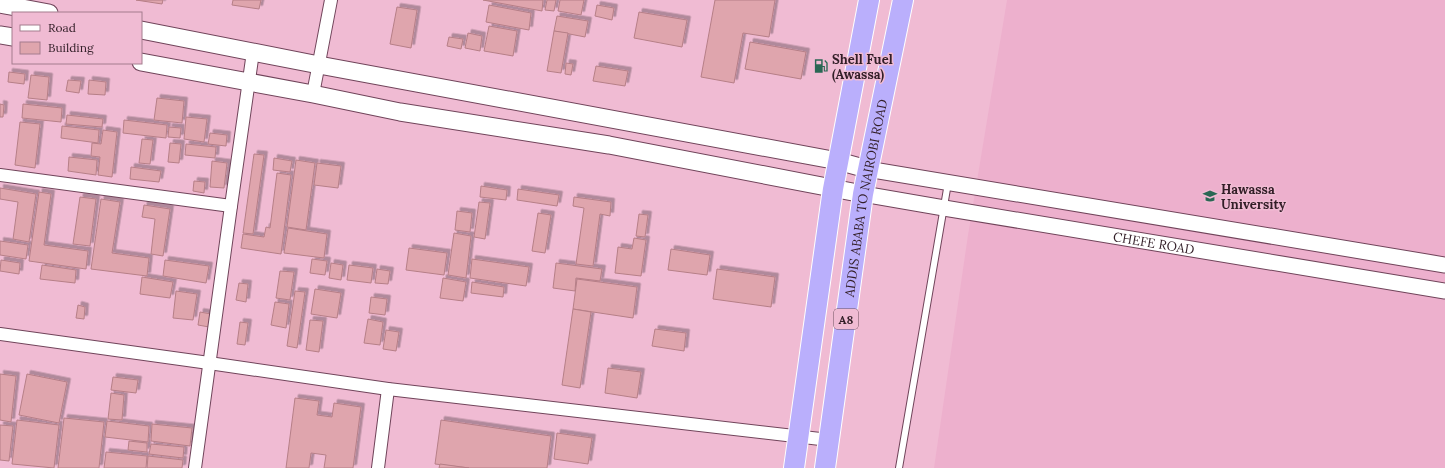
<svg xmlns="http://www.w3.org/2000/svg" width="1445" height="468" font-family="Lora,serif">
<style>
.built{fill:#edb0cd}
.building{fill:#dfa5ad;stroke:#b67f87;filter:url(#shadow)}
.lines{fill:none;stroke-linecap:round;stroke-linejoin:round}
.service-casing{stroke:#70445a;stroke-width:8}
.minor-casing{stroke:#70445a;stroke-width:14}
.tertiary-casing{stroke:#70445a;stroke-width:17}
.secondary-casing{stroke:#70445a;stroke-width:19}
.trunk-casing{stroke:#fff;stroke-width:22}
.service{stroke:#fff;stroke-width:6}
.minor{stroke:#fff;stroke-width:12}
.tertiary{stroke:#fff;stroke-width:15}
.secondary{stroke:#fff;stroke-width:17}
.trunk{stroke:#baaffc;stroke-width:20}
.labels{text-anchor:middle;dominant-baseline:central;stroke-width:3;stroke-linejoin:round;paint-order:stroke}
.shield{fill:#f0bbd3;stroke:#6b4d5b;stroke-width:1}
.shield-label{font-size:12px;font-weight:bold;fill:#321e27}
.poi-label{font-size:13px;font-weight:bold;fill:#321e27;stroke:#f0bbd3;text-anchor:start}
.street-label{font-size:13px;fill:#321e27;stroke:#f0bbd3}
</style>
<defs>
<filter id="shadow"><feDropShadow dx="3.5" dy="-3.5" stdDeviation="0" flood-color="#0004"/></filter>
</defs>
<rect width="100%" height="100%" fill="#f0bbd3"/>
<!-- built -->
<polygon class="built" points="1007,0 1445,0 1445,468 934,468 968,235"/>
<!-- building -->
<g class="building">
<polygon points="136,0 163,0 162,4"/>
<polygon points="233,0 261,0 259,9 232,5"/>
<polygon points="483,0 543,0 542,11"/>
<polygon points="547,0 556,0 554,11 545,10"/>
<polygon points="560,0 584,0 581,15 558,11"/>
<polygon points="715,0 775,0 769,37 743,33 734,83 701,77"/>
<polygon points="489,5 531,13 529,30 486,22"/>
<polygon points="597,5 614,8 612,20 595,16"/>
<polygon points="397,7 417,10 411,48 390,44"/>
<polygon points="639,12 687,20 682,47 634,38"/>
<polygon points="557,16 588,21 585,37 554,31"/>
<polygon points="489,26 517,31 513,56 484,51"/>
<polygon points="554,31 568,33 561,73 547,71"/>
<polygon points="468,33 482,36 480,51 465,48"/>
<polygon points="449,37 463,39 461,49 447,46"/>
<polygon points="750,42 806,52 801,79 745,69"/>
<polygon points="566,63 573,64 571,75 565,74"/>
<polygon points="596,66 628,71 625,86 593,81"/>
<polygon points="9,72 25,74 24,84 8,82"/>
<polygon points="31,75 49,77 47,100 28,98"/>
<polygon points="68,80 81,81 79,93 66,91"/>
<polygon points="89,80 106,82 105,95 88,94"/>
<polygon points="157,98 184,101 182,123 154,120"/>
<polygon points="0,104 4,105 3,117 0,117"/>
<polygon points="23,104 62,108 61,122 22,118"/>
<polygon points="67,115 103,119 102,127 66,124"/>
<polygon points="186,117 207,119 204,142 184,139"/>
<polygon points="124,120 167,125 166,138 123,133"/>
<polygon points="20,122 40,124 35,168 15,165"/>
<polygon points="62,126 99,130 98,143 61,138"/>
<polygon points="169,127 181,128 180,138 168,137"/>
<polygon points="103,130 117,132 112,177 98,175 100,157 91,156 92,143 101,144"/>
<polygon points="210,133 227,135 226,146 208,144"/>
<polygon points="142,139 153,140 150,164 139,163"/>
<polygon points="170,143 181,144 179,163 168,162"/>
<polygon points="186,144 216,147 215,158 185,155"/>
<polygon points="254,154 264,155 253,234 243,233"/>
<polygon points="69,157 97,160 96,175 68,171"/>
<polygon points="274,158 292,161 290,172 273,170"/>
<polygon points="296,160 315,163 306,230 287,227"/>
<polygon points="212,161 227,163 224,188 210,187"/>
<polygon points="317,163 341,166 338,188 314,185"/>
<polygon points="131,167 161,171 159,182 130,179"/>
<polygon points="277,173 291,175 281,254 241,248 243,234 264,237 266,227 270,228"/>
<polygon points="194,181 205,182 204,193 193,191"/>
<polygon points="481,186 507,190 506,200 480,197"/>
<polygon points="0,188 36,194 29,242 13,239 18,202 0,199"/>
<polygon points="518,189 559,195 557,206 517,200"/>
<polygon points="39,192 51,194 44,245 88,251 86,269 29,261"/>
<polygon points="80,197 96,199 90,246 73,244"/>
<polygon points="574,197 611,202 610,216 600,214 593,266 576,264 584,208 573,206"/>
<polygon points="101,199 120,202 112,253 149,258 147,276 91,269"/>
<polygon points="479,202 490,203 485,239 474,237"/>
<polygon points="144,205 170,209 163,256 151,254 155,219 142,217"/>
<polygon points="457,211 472,213 470,232 455,230"/>
<polygon points="538,213 551,215 545,253 532,251"/>
<polygon points="639,214 648,215 645,237 636,236"/>
<polygon points="288,228 327,234 324,258 284,253"/>
<polygon points="454,233 471,236 466,278 448,275"/>
<polygon points="634,238 646,240 641,276 615,273 618,247 632,249"/>
<polygon points="0,241 28,245 26,259 0,255"/>
<polygon points="409,248 447,253 444,275 406,270"/>
<polygon points="671,249 710,255 707,275 668,270"/>
<polygon points="312,259 327,261 325,275 310,273"/>
<polygon points="472,259 529,267 526,286 470,278"/>
<polygon points="1,260 20,263 19,274 0,271"/>
<polygon points="165,260 209,266 206,283 163,276"/>
<polygon points="331,263 343,265 341,280 329,278"/>
<polygon points="556,263 602,269 600,281 576,278 575,291 553,288"/>
<polygon points="42,265 76,270 75,283 40,279"/>
<polygon points="349,265 373,268 371,283 347,280"/>
<polygon points="377,269 390,271 388,284 375,283"/>
<polygon points="717,269 775,277 771,307 713,299"/>
<polygon points="280,271 294,272 290,300 276,298"/>
<polygon points="142,277 173,282 170,298 140,294"/>
<polygon points="443,278 466,282 463,301 440,298"/>
<polygon points="577,279 637,287 633,318 573,309"/>
<polygon points="472,282 504,287 503,297 471,293"/>
<polygon points="239,283 248,284 246,302 236,300"/>
<polygon points="315,289 341,293 337,318 311,314"/>
<polygon points="176,291 197,294 193,320 173,318"/>
<polygon points="295,291 305,292 297,348 287,346"/>
<polygon points="371,297 387,299 385,315 369,313"/>
<polygon points="275,302 289,304 286,328 271,325"/>
<polygon points="78,305 85,307 84,319 76,318"/>
<polygon points="573,309 591,312 580,388 562,385"/>
<polygon points="200,312 211,314 209,327 198,325"/>
<polygon points="368,319 383,322 380,345 364,343"/>
<polygon points="310,320 323,321 319,352 306,350"/>
<polygon points="240,322 248,323 245,345 237,344"/>
<polygon points="655,329 686,333 684,351 652,346"/>
<polygon points="386,330 399,332 396,351 383,349"/>
<polygon points="608,368 641,372 637,398 605,393"/>
<polygon points="0,374 16,376 11,422 0,420"/>
<polygon points="27,374 67,382 59,423 19,415"/>
<polygon points="113,377 138,380 136,393 111,390"/>
<polygon points="111,393 124,395 122,420 108,419"/>
<polygon points="295,398 319,401 317,415 332,417 334,403 361,407 353,468 324,468 326,455 311,453 309,468 286,468"/>
<polygon points="64,418 104,422 99,468 58,468"/>
<polygon points="17,420 59,425 54,468 12,464"/>
<polygon points="441,420 551,436 547,468 469,468 435,464"/>
<polygon points="107,421 149,426 148,442 105,437"/>
<polygon points="152,424 192,428 190,446 151,441"/>
<polygon points="0,425 13,426 9,461 0,460"/>
<polygon points="557,433 592,438 588,464 554,459"/>
<polygon points="129,441 147,443 147,452 128,450"/>
<polygon points="151,444 184,447 183,458 149,454"/>
<polygon points="106,452 147,456 146,468 104,468"/>
<polygon points="148,456 183,460 182,468 147,468"/>
<polygon points="440,464 469,468 439,468"/>
</g>
<g class="lines">
<defs>
<polyline id="service" points="899,468 948,183"/>
<g id="minor">
<polyline points="313,94 331,0"/>
<polyline points="0,175 231,206"/>
<polyline points="0,334 209,363 388,389 829,440"/>
<polyline points="195,468 231,206 253,52"/>
<polyline points="378,468 388,389"/>
</g>
<g id="tertiary">
<polyline points="867,169 1445,265"/>
<path id="s1" d="M863,194l81,14 501,83"/>
</g>
<g id="secondary">
<polyline points="0,4 49,13"/>
<polyline points="141,30 319,65 838,161 867,169"/>
<polyline points="0,35 13,37"/>
<polyline points="141,62 313,94 400,112 609,145 863,194"/>
</g>
<g id="trunk">
<polyline points="794,468 833,189 869,0"/>
<path id="s2" d="M825,468l38,-274 40,-194"/>
</g>
</defs>
<!-- service casing -->
<use href="#service" class="service-casing"/>
<!-- minor casing -->
<use href="#minor" class="minor-casing"/>
<!-- tertiary casing -->
<use href="#tertiary" class="tertiary-casing"/>
<!-- secondary casing -->
<use href="#secondary" class="secondary-casing"/>
<!-- trunk casing -->
<use href="#trunk" class="trunk-casing"/>
<!-- service -->
<use href="#service" class="service"/>
<!-- minor -->
<use href="#minor" class="minor"/>
<!-- tertiary -->
<use href="#tertiary" class="tertiary"/>
<!-- secondary -->
<use href="#secondary" class="secondary"/>
<!-- trunk -->
<use href="#trunk" class="trunk"/>
</g>
<!-- icons -->
<defs>
<symbol id="fuel-bare" viewBox="-9 -9 18 18"><path d="M-5.5-6h7V0h2V4h1.3V-2.5L3-4.5l.8-.8L6-3V5H2.5V1h-1V6h-7ZM-4.2-4.7v3.2H.2V-4.7Z" fill="#2a6754" stroke="#f0bbd3" stroke-width="2.5" paint-order="stroke"/></symbol>
<symbol id="university-bare" viewBox="-9 -9 18 18"><path d="M0-5L7-2L0 1L-7-2ZM-4 1L0 2.5L4 1V4Q0 6-4 4Z" fill="#2a6754" stroke="#f0bbd3" stroke-width="2.5" paint-order="stroke"/></symbol>
</defs>
<g fill-rule="evenodd">
<use href="#fuel-bare" x="811" y="56" width="20" height="20"/>
<use href="#university-bare" x="1200" y="186" width="20" height="20"/>
</g>
<g class="labels">
<!-- shield labels -->
<rect class="shield" x="834" y="309" width="24" height="20" rx="3"/>
<g class="shield-label">
<text x="846" y="319">A8</text>
</g>
<!-- poi labels -->
<g class="poi-label">
<text x="832" y="59">Shell Fuel<tspan x="832" dy="15">(Awassa)</tspan></text>
<text x="1221" y="189">Hawassa<tspan x="1221" dy="15">University</tspan></text>
</g>
<!-- street labels -->
<g class="street-label">
<text stroke="none"><textPath href="#s2" startOffset="273">ADDIS ABABA TO NAIROBI ROAD</textPath></text>
<text stroke="none"><textPath href="#s1" startOffset="295">CHEFE ROAD</textPath></text>
</g>
</g>
<!-- legend -->
<rect x="12" y="12" width="130" height="52" fill="#f0bbd3" stroke="#a47c8e"/>
<rect x="20" y="25" width="20" height="6" fill="#ffffff" stroke="#a47c8e"/>
<text x="48" y="32" font-size="12" fill="#321e27">Road</text>
<rect x="20" y="42" width="20" height="12" fill="#dfa5ad" stroke="#a47c8e"/>
<text x="48" y="52" font-size="12" fill="#321e27">Building</text>
</svg>
